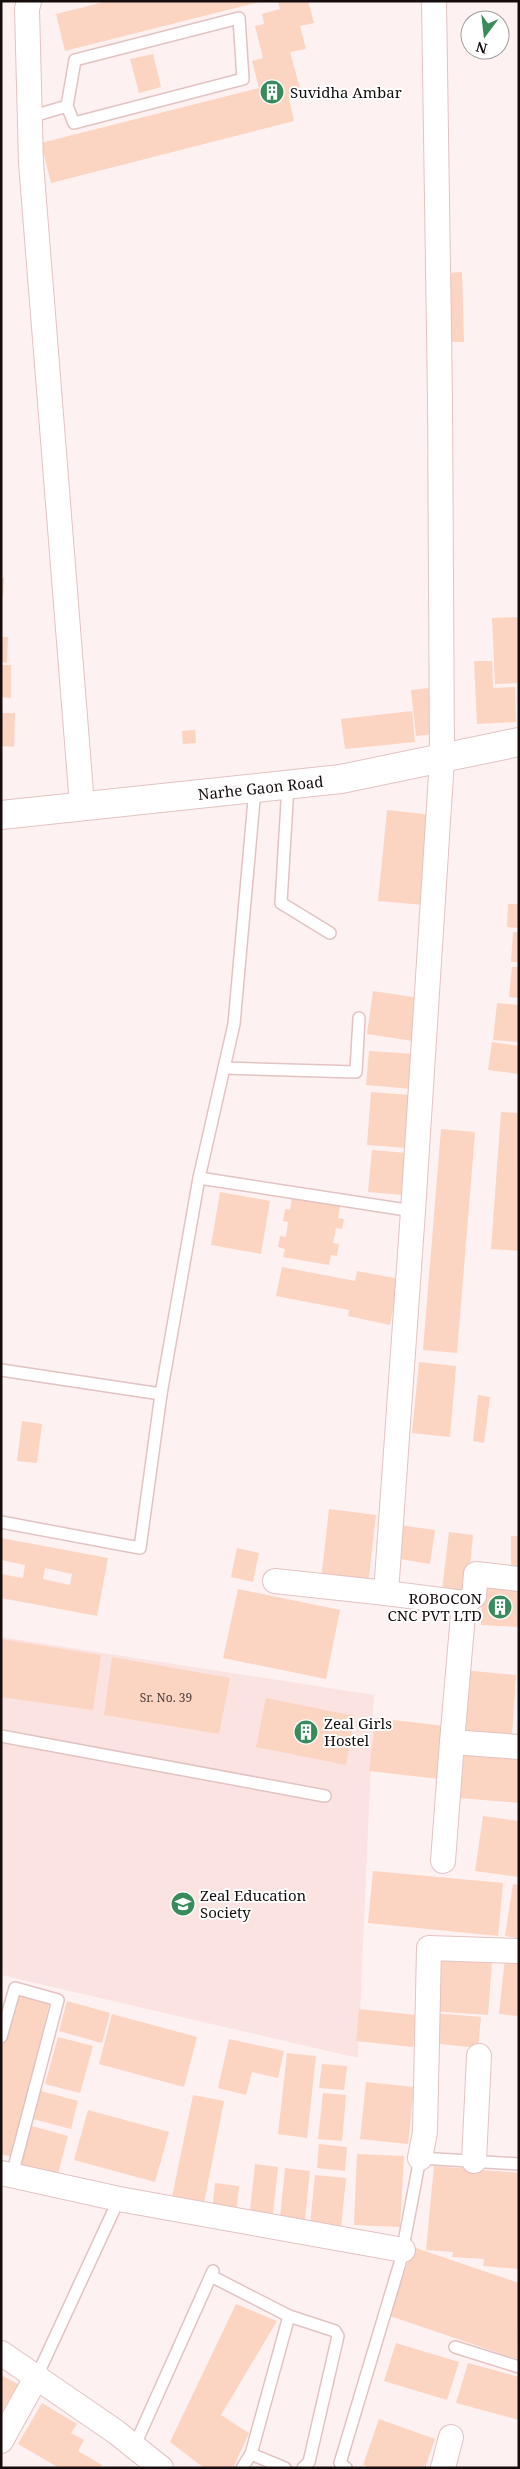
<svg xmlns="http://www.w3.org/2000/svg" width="520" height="2469" font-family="'Noto Serif',serif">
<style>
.built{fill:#fbe3e2}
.building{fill:#fcd4c2;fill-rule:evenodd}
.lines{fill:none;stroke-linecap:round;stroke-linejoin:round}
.lane-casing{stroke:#e2c3c2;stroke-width:14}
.street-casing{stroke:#e2c3c2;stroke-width:26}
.secondary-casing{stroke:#e2c3c2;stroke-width:30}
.lane{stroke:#fff;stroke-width:11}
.street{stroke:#fff;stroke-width:24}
.secondary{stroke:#fff;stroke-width:28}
.labels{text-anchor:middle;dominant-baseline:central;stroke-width:4;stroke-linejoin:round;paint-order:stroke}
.number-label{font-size:12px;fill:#503f3a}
.poi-label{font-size:15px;fill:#170d0d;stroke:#fff;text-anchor:start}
.street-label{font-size:15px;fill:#170d0d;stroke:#fff}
</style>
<rect width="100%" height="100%" fill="#fef1f1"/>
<!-- built -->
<polygon class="built" points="1,1637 374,1695 358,2058 1,1975"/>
<!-- building -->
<g class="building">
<polygon points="108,1 259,1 259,2 65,51 56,14"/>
<polygon points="278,1 308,1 314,23 300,26 306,49 290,52 302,96 289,99 294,121 51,183 41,143 259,88 252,61 263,58 255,26 264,24 262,14 280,9"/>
<polygon points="153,54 161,87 139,93 130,59"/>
<polygon points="462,272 464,342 447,342 446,273"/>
<polygon points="1,578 4,578 3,598 1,597"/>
<polygon points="519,617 519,683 495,684 492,618"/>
<polygon points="1,637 8,637 7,663 1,662"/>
<polygon points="474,661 492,661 493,688 515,687 516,722 477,724"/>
<polygon points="1,665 11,665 11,698 1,697"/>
<polygon points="429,688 435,734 416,736 411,690"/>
<polygon points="412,711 415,742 345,749 341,719"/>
<polygon points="1,713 15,713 14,747 1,746"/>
<polygon points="195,730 196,743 183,744 182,731"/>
<polygon points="387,810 433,815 424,905 378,901"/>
<polygon points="508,904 519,904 519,928 507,927"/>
<polygon points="513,932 519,932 519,962 511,962"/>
<polygon points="512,967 519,967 519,998 509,997"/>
<polygon points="373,991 419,998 413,1041 367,1034"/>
<polygon points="497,1003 519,1005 519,1042 493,1040"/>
<polygon points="492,1042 519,1046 519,1074 488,1070"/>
<polygon points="369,1051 415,1054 412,1089 366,1085"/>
<polygon points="371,1092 411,1095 407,1148 367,1145"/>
<polygon points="501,1112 519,1113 519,1251 491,1249"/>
<polygon points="441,1129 475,1132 457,1353 423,1350"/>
<polygon points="372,1150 407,1153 403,1195 368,1192"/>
<polygon points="220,1192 270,1201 261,1254 211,1245"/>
<polygon points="292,1197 340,1206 338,1218 344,1219 342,1229 336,1228 333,1243 339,1244 337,1256 331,1255 329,1265 283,1257 285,1249 278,1247 280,1236 286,1237 288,1222 283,1221 285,1209 290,1210"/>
<polygon points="282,1267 355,1281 357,1271 399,1279 390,1325 348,1316 349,1310 276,1296"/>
<polygon points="419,1362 456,1366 450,1437 412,1433"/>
<polygon points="478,1395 490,1397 484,1443 473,1441"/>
<polygon points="22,1421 42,1424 37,1463 17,1461"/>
<polygon points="329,1509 376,1515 368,1585 321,1580"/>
<polygon points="399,1525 435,1530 430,1564 394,1558"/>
<polygon points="449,1532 473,1535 467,1593 442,1590"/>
<rect x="511" y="1536" width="8" height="37"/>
<path d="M1,1538l107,20 -11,58 -96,-18v-24l22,4 2,-13 -24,-5zM45,1568l27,6 -2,11 -27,-6z"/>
<polygon points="237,1548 259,1553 253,1582 231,1577"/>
<polygon points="482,1588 519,1590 519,1627 481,1625"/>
<polygon points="238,1589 340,1610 326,1679 223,1658"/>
<polygon points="1,1639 101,1655 93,1710 1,1697"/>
<polygon points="112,1657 230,1678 219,1734 104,1715"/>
<polygon points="463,1670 516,1675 512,1735 459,1731"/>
<polygon points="266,1698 355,1716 346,1765 256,1747"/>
<polygon points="375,1718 445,1726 439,1779 369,1771"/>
<polygon points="464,1754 519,1759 519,1803 460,1798"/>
<polygon points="483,1816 519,1821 519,1877 475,1871"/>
<polygon points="373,1871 503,1883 498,1936 368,1923"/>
<polygon points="513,1884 519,1885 519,1938 505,1936"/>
<polygon points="434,1956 492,1961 488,2015 430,2011"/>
<polygon points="505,1958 519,1959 519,2016 499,2014"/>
<polygon points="15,1992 50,2001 12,2157 1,2154 1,2049"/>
<polygon points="67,2001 110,2013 102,2043 59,2031"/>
<polygon points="359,2009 416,2015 413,2047 356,2041"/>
<polygon points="434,2013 481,2017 478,2048 431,2043"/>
<polygon points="112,2014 197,2037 184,2087 99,2064"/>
<polygon points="58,2037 93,2046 80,2093 45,2084"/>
<polygon points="229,2039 284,2051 278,2078 252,2072 246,2095 218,2088"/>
<polygon points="287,2053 316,2056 307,2138 278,2134"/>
<polygon points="322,2064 347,2066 344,2090 319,2088"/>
<polygon points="366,2082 414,2087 408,2144 360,2139"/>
<polygon points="41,2091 78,2101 71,2129 33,2119"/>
<polygon points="323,2093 346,2095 342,2141 318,2139"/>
<polygon points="193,2095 224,2101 204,2203 172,2197"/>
<polygon points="88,2110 169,2132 155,2182 74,2160"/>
<polygon points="28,2125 68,2136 57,2177 17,2167"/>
<polygon points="319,2144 347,2147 345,2171 317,2168"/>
<polygon points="357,2154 404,2156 400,2227 354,2225"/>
<polygon points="255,2164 278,2167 272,2222 249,2220"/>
<polygon points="434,2166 519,2173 519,2269 483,2266 484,2259 452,2257 453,2252 426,2250"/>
<polygon points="285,2168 310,2171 305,2220 280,2218"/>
<polygon points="315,2175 346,2178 341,2228 310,2225"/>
<polygon points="215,2183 239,2186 236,2216 212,2213"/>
<polygon points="413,2247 519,2283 517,2359 390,2316"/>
<polygon points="236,2304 277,2321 221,2415 249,2433 233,2468 204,2468 170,2442"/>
<polygon points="396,2343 459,2362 447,2400 384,2381"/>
<polygon points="468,2363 519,2377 519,2420 456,2403"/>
<polygon points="1,2375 18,2384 1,2413"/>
<polygon points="42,2403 77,2424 71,2433 84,2440 78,2451 102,2465 100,2468 59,2468 18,2444"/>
<polygon points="379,2419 435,2439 425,2468 371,2468 363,2465"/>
</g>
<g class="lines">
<defs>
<g id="lane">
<polyline points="30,117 67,106 75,60 239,18 243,79 74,123 67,106"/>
<polyline points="288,785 281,903 330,933"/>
<polyline points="224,1068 356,1072 359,1018"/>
<polyline points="199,1178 413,1211"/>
<polyline points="1,1370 161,1394 140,1548 1,1522"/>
<polyline points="161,1394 199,1178 234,1024 255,789"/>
<polyline points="1,1736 325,1796"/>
<polyline points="1,2037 15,1988 58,2000 12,2175"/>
<polyline points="211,2276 289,2316 251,2454 242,2468"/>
<polyline points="289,2316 335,2331 338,2336 309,2462 303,2468"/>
<polyline points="455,2347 519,2367"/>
<polyline points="37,2376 119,2199"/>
<polyline points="135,2445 213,2271"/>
<polyline points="251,2454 285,2468"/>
<polyline points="346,2468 340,2463 400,2263 420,2158 519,2164"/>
</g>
<g id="street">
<polyline points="29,1 27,9 31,163 82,805"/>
<polyline points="434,1 440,398 442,759 413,1211 386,1593 464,1603 474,1596 476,1574 519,1579"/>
<polyline points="275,1581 386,1593"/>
<polyline points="464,1603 452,1742 519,1747"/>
<polyline points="443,1861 452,1742"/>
<polyline points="420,2158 425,2132 429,1948 519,1951"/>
<polyline points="474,2161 479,2056"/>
<polyline points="1,2173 119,2199 403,2250"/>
<polyline points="1,2353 116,2432 161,2468"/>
<polyline points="1,2441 37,2376"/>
<polyline points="443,2468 451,2437"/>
</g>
<g id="secondary">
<path id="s1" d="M1,815l340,-36 178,-37"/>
</g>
</defs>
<!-- lane casing -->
<use href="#lane" class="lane-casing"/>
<!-- street casing -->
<use href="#street" class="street-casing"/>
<!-- secondary casing -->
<use href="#secondary" class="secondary-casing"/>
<!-- lane -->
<use href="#lane" class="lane"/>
<!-- street -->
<use href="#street" class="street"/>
<!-- secondary -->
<use href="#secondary" class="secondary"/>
</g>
<!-- icons -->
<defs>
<symbol id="building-disc" viewBox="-11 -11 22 22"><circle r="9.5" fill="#398b5c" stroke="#fff"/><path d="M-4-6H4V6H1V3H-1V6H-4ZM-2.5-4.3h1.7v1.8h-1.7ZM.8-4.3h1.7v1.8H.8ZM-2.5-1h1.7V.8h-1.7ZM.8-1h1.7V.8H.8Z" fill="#fff"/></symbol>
<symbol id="university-disc" viewBox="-11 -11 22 22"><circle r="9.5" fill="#398b5c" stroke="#fff"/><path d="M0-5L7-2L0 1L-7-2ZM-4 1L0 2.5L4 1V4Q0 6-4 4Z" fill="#fff"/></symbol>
</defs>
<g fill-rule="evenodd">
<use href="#building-disc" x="258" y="78" width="28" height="28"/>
<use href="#building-disc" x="486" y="1593" width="28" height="28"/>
<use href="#building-disc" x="292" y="1718" width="28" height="28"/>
<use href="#university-disc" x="169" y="1890" width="28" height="28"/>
</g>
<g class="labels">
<!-- number labels -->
<g class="number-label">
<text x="166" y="1697">Sr. No. 39</text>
</g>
<!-- poi labels -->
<g class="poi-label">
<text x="290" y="92">Suvidha Ambar</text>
<text x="482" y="1598" text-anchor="end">ROBOCON<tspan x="482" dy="17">CNC PVT LTD</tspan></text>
<text x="324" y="1723">Zeal Girls<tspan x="324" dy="17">Hostel</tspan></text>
<text x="200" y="1895">Zeal Education<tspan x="200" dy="17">Society</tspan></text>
</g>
<!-- street labels -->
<g class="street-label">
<text stroke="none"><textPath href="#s1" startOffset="261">Narhe Gaon Road</textPath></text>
</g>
</g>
<!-- border -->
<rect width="520" height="2469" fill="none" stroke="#170d0d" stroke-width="5"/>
<!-- north arrow -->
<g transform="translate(485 35) rotate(195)"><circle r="24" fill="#ffffff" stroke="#a29e9e"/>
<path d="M0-4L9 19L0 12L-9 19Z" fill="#398b5c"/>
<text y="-8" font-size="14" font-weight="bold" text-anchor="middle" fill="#170d0d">N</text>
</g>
</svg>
